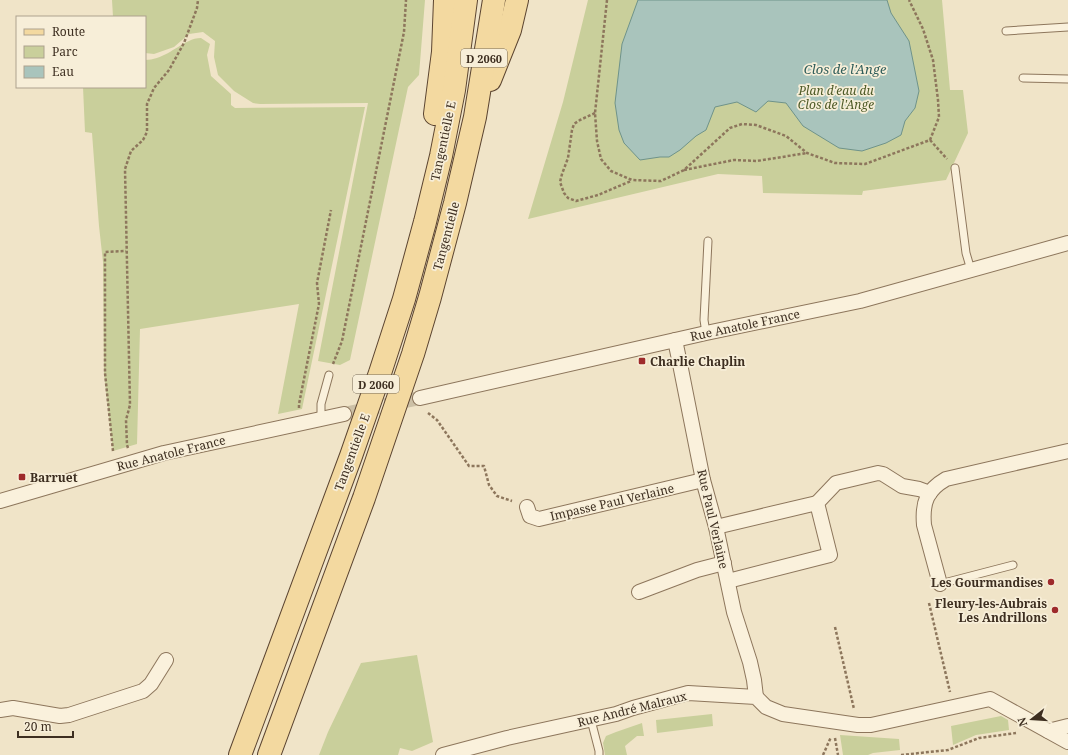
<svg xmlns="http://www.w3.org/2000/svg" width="1068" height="755" font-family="'Noto Serif',serif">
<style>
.green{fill:#c9cf9b}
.water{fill:#a9c4bc;stroke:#6f938a}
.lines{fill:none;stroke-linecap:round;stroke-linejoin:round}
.street-tunnel{stroke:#ccc0a6;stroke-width:14;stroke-dasharray:14 7;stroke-linecap:butt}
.lane-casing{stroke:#8d765c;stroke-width:9}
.street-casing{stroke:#8d765c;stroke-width:16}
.primary-casing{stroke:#5b4430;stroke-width:24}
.path{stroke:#8d765c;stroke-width:2.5;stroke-dasharray:3 2;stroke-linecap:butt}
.lane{stroke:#faf1dc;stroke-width:7}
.street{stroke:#faf1dc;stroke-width:14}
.primary{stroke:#f3d9a0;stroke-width:22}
.poi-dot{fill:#9e2a2b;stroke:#f7eed8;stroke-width:1.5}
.labels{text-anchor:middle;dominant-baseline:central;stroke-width:3.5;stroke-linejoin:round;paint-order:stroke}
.shield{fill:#f7eed8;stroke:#756857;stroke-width:1}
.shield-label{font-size:11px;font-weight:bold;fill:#3d2e20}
.park-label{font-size:12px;font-style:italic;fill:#4d5a26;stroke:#f7eed8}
.street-label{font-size:12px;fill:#3d2e20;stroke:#f7eed8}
.poi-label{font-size:12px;font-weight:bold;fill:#3d2e20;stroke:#f7eed8;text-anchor:start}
.water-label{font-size:13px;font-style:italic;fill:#2f5d5a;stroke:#f7eed8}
</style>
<rect width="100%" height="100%" fill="#f0e4c8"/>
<!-- green -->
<g class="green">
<polygon points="112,0 425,0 419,75 408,87 350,360 340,365 318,361 368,103 260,104 253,103 234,91 218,75 214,57 215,41 203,32 189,34 174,47 154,54 145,53 145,17 113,17"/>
<polygon points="588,0 942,0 950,90 963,90 968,133 946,180 863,191 862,195 763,193 762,176 718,174 528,219 563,102"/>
<path d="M201,38l9,6 -3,11 4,21 20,18v11l4,3 130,-1 -63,302 -24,5 21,-110 -159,25 -3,115 -24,7 -9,-78 -1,-111 -4,-36 -7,-93 -7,-1 -2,-45h62v-27c17,0 29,-12 44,-19 3,-2 8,-3 12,-3z"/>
<polygon points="417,655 433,742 412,751 400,748 398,755 319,755 328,732 361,663"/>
<polygon points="712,714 713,726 657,733 656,720"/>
<polygon points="1001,716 1008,720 1009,730 976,735 953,745 951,726"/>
<polygon points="642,723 644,736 637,736 625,746 627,755 605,755 603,743 606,736 616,732"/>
<polygon points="840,735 899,739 900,750 873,753 868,755 843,755"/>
</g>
<!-- water -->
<polygon class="water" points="638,0 887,0 891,13 909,41 919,91 915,108 905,121 901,135 886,143 862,151 839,148 803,126 786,103 768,101 756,112 737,102 715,107 706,130 696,136 680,150 669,157 660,157 640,160 624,143 619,130 615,103 622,44"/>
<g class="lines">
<!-- street-tunnel -->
<polyline class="street-tunnel" points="344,414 420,398"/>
<defs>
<g id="lane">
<polyline points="1006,31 1068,27"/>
<polyline points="1023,78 1068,79"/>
<polyline points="955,168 966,253 971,270"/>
<polyline points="706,333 704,320 708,241"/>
<polyline points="321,419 321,404 329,375"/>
<polyline points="940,584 1013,565"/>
<polyline points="591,720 599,751 599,755"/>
</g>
<g id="street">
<polyline points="675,340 680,364 703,480 716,527 734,612 750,662 754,680 756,697"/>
<polyline points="420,398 706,333 860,301 1068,243"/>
<polyline points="0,501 164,453 344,414"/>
<polyline points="527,507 530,516 539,519 703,480"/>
<polyline points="716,527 817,503"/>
<polyline points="728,581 830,555 817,503 836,483 878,473 883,474 902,486 919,489 930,493"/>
<path d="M940,584l-16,-59c-2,-23 3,-35 22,-46l122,-28"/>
<polyline points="639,592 697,570 724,563"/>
<polyline points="0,710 13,708 60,716 69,715 143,691 151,684 166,660"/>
<polyline points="1048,731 1068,726"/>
<polyline points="443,755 507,738 616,714 633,708 688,693 756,697 766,707 783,714 858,725 871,725 990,699 1068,742"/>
</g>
<g id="primary">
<polyline points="490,80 510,30 517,0"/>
<polyline points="435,114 443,52 445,0"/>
<polyline points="240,755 351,456 380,373 404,299 425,222 441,156 454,90 466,0"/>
<polyline points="269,755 364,498 413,354 430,297 455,203 475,117 494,0"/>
</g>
</defs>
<!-- lane casing -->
<use href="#lane" class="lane-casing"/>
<!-- street casing -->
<use href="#street" class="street-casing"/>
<!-- primary casing -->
<use href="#primary" class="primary-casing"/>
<!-- path -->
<g class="path">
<polyline points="607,0 595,113 597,141 601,159 611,171 632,180 661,181 684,170 730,128 742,124 756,125 786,136 807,153 835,163 865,164 930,140 939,117 938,100 933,60 923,29 909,0"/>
<polyline points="595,113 580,120 574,124 572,130 568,158 562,174 560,182 564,193 568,198 576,201 598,195 631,181"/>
<polyline points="930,140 947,159"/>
<polyline points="684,170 734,160 757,161 807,153"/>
<polyline points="333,364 342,341 404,32 406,0"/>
<polyline points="299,408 299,404 319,304 317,283 331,210"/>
<polyline points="428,413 437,420 469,466 484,466 489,485 497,496 512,501"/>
<polyline points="128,448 127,445 126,420 130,405 125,169 131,151 143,140 147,132 147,104 154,88 169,70 184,43 197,8 198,0"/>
<polyline points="113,451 105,373 105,252 126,251"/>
<polyline points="929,603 950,692"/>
<polyline points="835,627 854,709"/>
<polyline points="835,738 838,755"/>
<polyline points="823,755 831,737"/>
<polyline points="901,755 948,750 979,738 1016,733"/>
</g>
<!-- lane -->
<use href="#lane" class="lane"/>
<!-- street -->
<use href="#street" class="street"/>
<!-- primary -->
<use href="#primary" class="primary"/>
</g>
<!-- markers -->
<g class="poi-dot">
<rect x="638" y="357" width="8" height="8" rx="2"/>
<rect x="18" y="473" width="8" height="8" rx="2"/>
<circle cx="1051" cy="582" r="4"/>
<circle cx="1055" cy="610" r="4"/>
</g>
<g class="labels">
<!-- shield labels -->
<g class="shield">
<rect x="461" y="49" width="46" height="18" rx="3"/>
<rect x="353" y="375" width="46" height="18" rx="3"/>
</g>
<g class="shield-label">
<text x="484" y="58">D 2060</text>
<text x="376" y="384">D 2060</text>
</g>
<!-- park labels -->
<g class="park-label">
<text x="836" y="90">Plan d'eau du<tspan x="836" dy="14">Clos de l'Ange</tspan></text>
</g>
<!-- street labels -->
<g class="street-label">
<text transform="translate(443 141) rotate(-78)">Tangentielle E</text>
<text transform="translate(446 236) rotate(-75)">Tangentielle</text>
<text transform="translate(745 325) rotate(-12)">Rue Anatole France</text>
<text transform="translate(352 452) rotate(-70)">Tangentielle E</text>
<text transform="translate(171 453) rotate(-14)">Rue Anatole France</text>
<text transform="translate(612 502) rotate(-13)">Impasse Paul Verlaine</text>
<text transform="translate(713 519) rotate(77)">Rue Paul Verlaine</text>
<text transform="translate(632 709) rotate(-14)">Rue André Malraux</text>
</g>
<!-- poi labels -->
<g class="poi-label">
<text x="650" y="361">Charlie Chaplin</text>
<text x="30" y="477">Barruet</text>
<text x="1043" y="582" text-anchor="end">Les Gourmandises</text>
<text x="1047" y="603" text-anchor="end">Fleury-les-Aubrais<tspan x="1047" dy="14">Les Andrillons</tspan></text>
</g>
<!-- water labels -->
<g class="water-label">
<text x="845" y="69">Clos de l'Ange</text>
</g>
</g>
<!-- legend -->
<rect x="16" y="16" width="130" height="72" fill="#f7eed8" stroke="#ada18e"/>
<rect x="24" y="29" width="20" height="6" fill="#f3d9a0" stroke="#ada18e"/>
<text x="52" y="36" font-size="12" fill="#3d2e20">Route</text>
<rect x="24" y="46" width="20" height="12" fill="#c9cf9b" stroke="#ada18e"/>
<text x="52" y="56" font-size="12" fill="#3d2e20">Parc</text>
<rect x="24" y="66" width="20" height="12" fill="#a9c4bc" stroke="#ada18e"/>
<text x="52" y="76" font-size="12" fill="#3d2e20">Eau</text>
<!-- north arrow -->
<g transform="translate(1032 719) rotate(253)" stroke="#f7eed8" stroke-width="3" paint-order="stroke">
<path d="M0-3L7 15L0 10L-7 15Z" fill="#3d2e20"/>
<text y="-6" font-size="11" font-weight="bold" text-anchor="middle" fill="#3d2e20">N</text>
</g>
<!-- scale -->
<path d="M18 731v6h55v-6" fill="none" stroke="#3d2e20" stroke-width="2"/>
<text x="24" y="731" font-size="12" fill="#3d2e20" stroke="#f7eed8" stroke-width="3" paint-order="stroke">20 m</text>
</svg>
